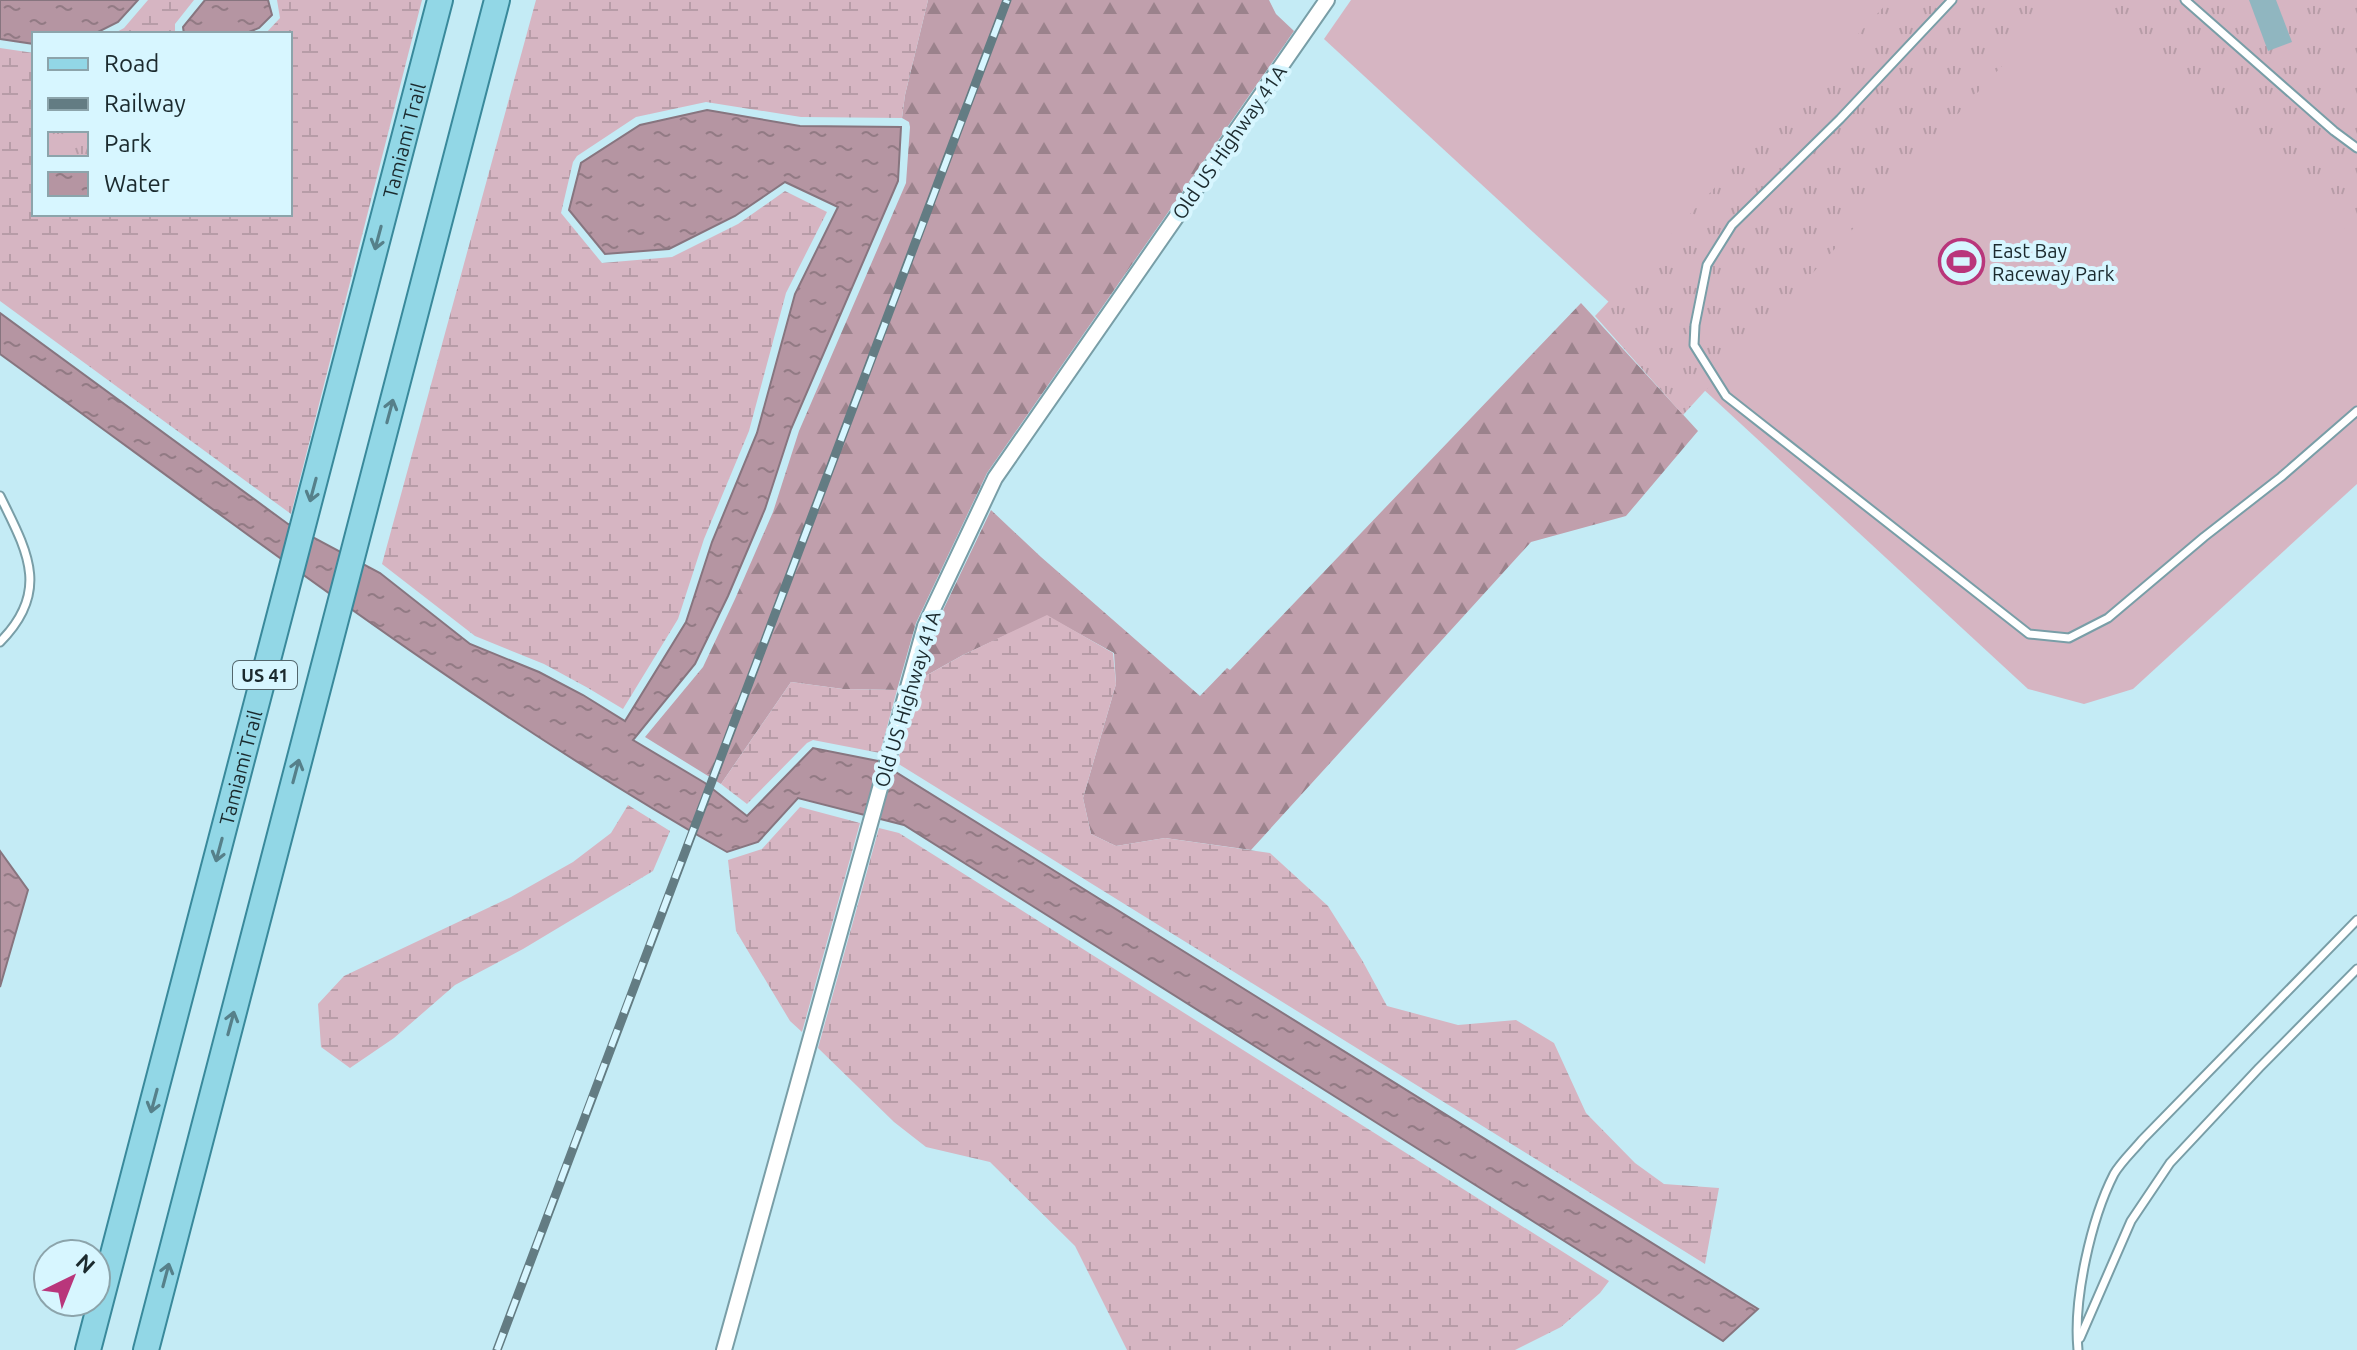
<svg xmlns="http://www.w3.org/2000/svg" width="2357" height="1350" font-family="Ubuntu,sans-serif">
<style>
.green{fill:#d6b5c2}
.forest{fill:url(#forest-firs)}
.wetland{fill:url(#wetland-marsh)}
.park{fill:url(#park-tufts)}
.water{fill:url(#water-ripples);stroke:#87757f;stroke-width:2}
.building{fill:#90b6c0}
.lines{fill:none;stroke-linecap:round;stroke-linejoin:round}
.service-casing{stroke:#799ea7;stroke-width:11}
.minor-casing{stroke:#799ea7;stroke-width:18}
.primary-casing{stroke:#39899b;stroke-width:28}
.service{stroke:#fff;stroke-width:7}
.minor{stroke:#fff;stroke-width:14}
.primary{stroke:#92d7e6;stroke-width:24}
.rail-casing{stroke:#637c83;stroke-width:9}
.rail{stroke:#d7f6ff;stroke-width:6;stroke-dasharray:18;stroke-linecap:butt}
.oneway{stroke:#56808a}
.labels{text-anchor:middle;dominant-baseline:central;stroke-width:8;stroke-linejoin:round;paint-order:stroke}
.shield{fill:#d7f6ff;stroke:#53676d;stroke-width:2}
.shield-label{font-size:18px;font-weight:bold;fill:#1b2a2e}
.street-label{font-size:20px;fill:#1b2a2e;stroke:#d7f6ff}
.poi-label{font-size:20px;fill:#1b2a2e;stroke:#d7f6ff;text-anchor:start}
</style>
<defs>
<pattern id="forest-firs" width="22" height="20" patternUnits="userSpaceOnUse" patternTransform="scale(2)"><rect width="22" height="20" fill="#c09fac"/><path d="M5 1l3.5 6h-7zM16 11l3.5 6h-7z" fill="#9b828c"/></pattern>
<pattern id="wetland-marsh" width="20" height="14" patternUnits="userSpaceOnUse" patternTransform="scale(2)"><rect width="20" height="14" fill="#d6b5c2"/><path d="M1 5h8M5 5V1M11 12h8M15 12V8" fill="none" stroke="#b79ca7"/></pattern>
<pattern id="park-tufts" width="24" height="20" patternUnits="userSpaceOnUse" patternTransform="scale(2)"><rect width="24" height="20" fill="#d6b5c2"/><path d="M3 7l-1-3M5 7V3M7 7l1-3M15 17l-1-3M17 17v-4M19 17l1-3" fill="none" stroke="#b79ca7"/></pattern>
<pattern id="water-ripples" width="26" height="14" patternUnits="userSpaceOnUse" patternTransform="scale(2)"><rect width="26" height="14" fill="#b595a2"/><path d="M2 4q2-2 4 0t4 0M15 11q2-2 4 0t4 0" fill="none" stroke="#927a84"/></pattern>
</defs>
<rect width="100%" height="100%" fill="#c4ebf5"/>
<!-- green -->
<polygon class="green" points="1351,0 2357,0 2357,484 2133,689 2084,704 2028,689 1324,39"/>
<!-- forest -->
<g class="forest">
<polygon points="928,0 1269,0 1276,14 1294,31 987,473 916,623 897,690 843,689 791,682 721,784 645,737 703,667 735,599 773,512 799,431 906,183 910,127 909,122 902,118 905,95"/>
<polygon points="1581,303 1698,431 1626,516 1531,542 1251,850 1165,838 1116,846 1091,834 1083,798 1116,684 1114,653 1047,616 963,655 920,679 934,629 991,510 1041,557 1200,696 1227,668 1230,670"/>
</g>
<!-- wetland -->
<g class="wetland">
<polygon points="148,0 194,0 175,24 175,34 113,34 124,28"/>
<polygon points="277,0 422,0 291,514 0,301 0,48 34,53 34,214 290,214 290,34 265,34 280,18"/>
<polygon points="536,0 928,0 905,95 902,118 801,117 706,102 636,117 577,156 573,162 561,213 602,263 672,257 738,224 785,191 827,212 786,293 749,431 704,539 678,619 623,709 588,688 544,664 475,636 382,564"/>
<polygon points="1047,615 1113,653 1116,684 1083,798 1091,834 1116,846 1165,838 1270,853 1328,906 1362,960 1387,1006 1458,1025 1516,1020 1554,1043 1586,1113 1635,1163 1664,1184 1719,1188 1705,1264 897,763 920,679 963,655"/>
<polygon points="791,682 843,689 897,690 880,753 813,740 807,743 747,804 721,784"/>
<polygon points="628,805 670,831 653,871 523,949 455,985 394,1038 350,1068 321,1047 318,1004 344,976 511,897 573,862 611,833"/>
<polygon points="800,807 860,823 802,1032 790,1021 736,931 728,860 762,849"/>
<polygon points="879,828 899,833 1609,1281 1600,1293 1561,1327 1515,1350 1127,1350 1075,1246 990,1162 926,1147 894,1122 818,1048"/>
</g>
<!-- park -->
<g class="park">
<polygon points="1890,0 2062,0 1683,415 1595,316"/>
<polygon points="2090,0 2357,0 2357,239"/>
</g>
<!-- water -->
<g class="water">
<polygon points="0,0 138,0 118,22 94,34 34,34 34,44 0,39"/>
<polygon points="205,0 268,0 272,15 259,28 244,34 184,34 183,27"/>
<path d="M707,110l93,16 101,1 -3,54 -107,248 -26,80 -37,87 -33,68 -62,76 72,43 42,33 66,-68 65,13 880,548 -35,32 -819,-516 -106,-27 -40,44 -31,10c-256,-145 -489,-326 -727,-498v-41l288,211 92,49 90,71 69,28 44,23 42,26 61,-99 26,-80 45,-109 38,-139 43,-87 -53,-25 -50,34 -66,33 -64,5 -36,-44 12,-47 59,-38z"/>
<polygon points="0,851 28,890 0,987"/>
</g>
<!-- building -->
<polygon class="building" points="2249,0 2276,0 2292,42 2268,51"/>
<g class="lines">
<defs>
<g id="service">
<polyline points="1952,0 1840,119 1732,225 1707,265 1695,325 1694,345 1726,396 2029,634 2069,638 2108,618 2204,537 2281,477 2357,411"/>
<polyline points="2185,0 2334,131 2357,148"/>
<path d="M0,496c27,55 51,95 0,146"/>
<polyline points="2080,1338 2131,1221 2170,1163 2259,1068 2357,969"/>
<path d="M2078,1350c-5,-51 13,-131 36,-176 7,-12 19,-23 28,-34l215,-220"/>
</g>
<polyline id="minor" points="724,1350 925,626 995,478 1327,0"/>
<g id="primary">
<path id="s1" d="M88,1350l352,-1350"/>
<polyline points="146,1350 497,0"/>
</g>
</defs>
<!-- service casing -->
<use href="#service" class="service-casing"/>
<!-- minor casing -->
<use href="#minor" class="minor-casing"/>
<!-- primary casing -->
<use href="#primary" class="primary-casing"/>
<!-- service -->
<use href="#service" class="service"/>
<!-- minor -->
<use href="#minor" class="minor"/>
<!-- primary -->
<use href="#primary" class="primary"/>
<defs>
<path id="rail" d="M497,1350c169,-451 341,-900 510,-1350"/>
</defs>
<!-- rail casing -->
<use href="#rail" class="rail-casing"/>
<!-- rail -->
<use href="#rail" class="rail"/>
</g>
<!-- one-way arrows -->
<defs><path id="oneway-shaft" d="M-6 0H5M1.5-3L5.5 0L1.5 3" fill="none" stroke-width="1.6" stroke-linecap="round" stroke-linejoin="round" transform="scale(2)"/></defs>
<g class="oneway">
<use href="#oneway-shaft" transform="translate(378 238) rotate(105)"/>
<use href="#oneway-shaft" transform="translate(390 411) rotate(-75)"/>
<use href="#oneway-shaft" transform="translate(313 490) rotate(105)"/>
<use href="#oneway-shaft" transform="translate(296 771) rotate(-75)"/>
<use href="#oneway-shaft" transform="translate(219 850) rotate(105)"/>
<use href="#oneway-shaft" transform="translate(231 1023) rotate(-75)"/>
<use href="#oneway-shaft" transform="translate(154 1101) rotate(105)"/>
<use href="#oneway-shaft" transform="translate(166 1275) rotate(-75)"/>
</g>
<!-- icons -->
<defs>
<symbol id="stadium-ring" viewBox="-11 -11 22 22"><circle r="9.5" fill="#d7f6ff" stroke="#b9367b" stroke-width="1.5"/><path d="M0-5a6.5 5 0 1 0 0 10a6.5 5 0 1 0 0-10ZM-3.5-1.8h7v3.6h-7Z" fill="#b9367b"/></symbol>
</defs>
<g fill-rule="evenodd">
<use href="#stadium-ring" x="1936" y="236" width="51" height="51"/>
</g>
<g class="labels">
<!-- shield labels -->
<rect class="shield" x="233" y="661" width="64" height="28" rx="6"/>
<g class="shield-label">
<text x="265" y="675">US 41</text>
</g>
<!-- street labels -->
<g class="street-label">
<text stroke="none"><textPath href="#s1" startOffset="1250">Tamiami Trail</textPath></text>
<text transform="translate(1229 142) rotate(-55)">Old US Highway 41A</text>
<text transform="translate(907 699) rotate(-73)">Old US Highway 41A</text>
<text stroke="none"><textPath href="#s1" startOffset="602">Tamiami Trail</textPath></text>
</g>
<!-- poi labels -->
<g class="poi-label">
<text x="1992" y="250">East Bay<tspan x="1992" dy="23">Raceway Park</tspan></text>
</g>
</g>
<!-- legend -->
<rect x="32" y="32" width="260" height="184" fill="#d7f6ff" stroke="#8ca4ab" stroke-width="2"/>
<rect x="48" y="58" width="40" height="12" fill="#92d7e6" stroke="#8ca4ab" stroke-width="2"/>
<text x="104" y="72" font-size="24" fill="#1b2a2e">Road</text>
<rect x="48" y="98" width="40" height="12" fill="#637c83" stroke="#8ca4ab" stroke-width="2"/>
<text x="104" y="112" font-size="24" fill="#1b2a2e">Railway</text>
<rect x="48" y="132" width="40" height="24" fill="url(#park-tufts)" stroke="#8ca4ab" stroke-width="2"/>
<text x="104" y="152" font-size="24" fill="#1b2a2e">Park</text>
<rect x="48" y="172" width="40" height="24" fill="url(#water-ripples)" stroke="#8ca4ab" stroke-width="2"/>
<text x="104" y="192" font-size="24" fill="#1b2a2e">Water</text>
<!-- north arrow -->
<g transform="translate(72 1278) rotate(43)"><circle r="38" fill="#d7f6ff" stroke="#8ca4ab" stroke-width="2"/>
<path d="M0-6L14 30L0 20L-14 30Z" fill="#b9367b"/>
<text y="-12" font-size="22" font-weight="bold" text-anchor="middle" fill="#1b2a2e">N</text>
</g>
</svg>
